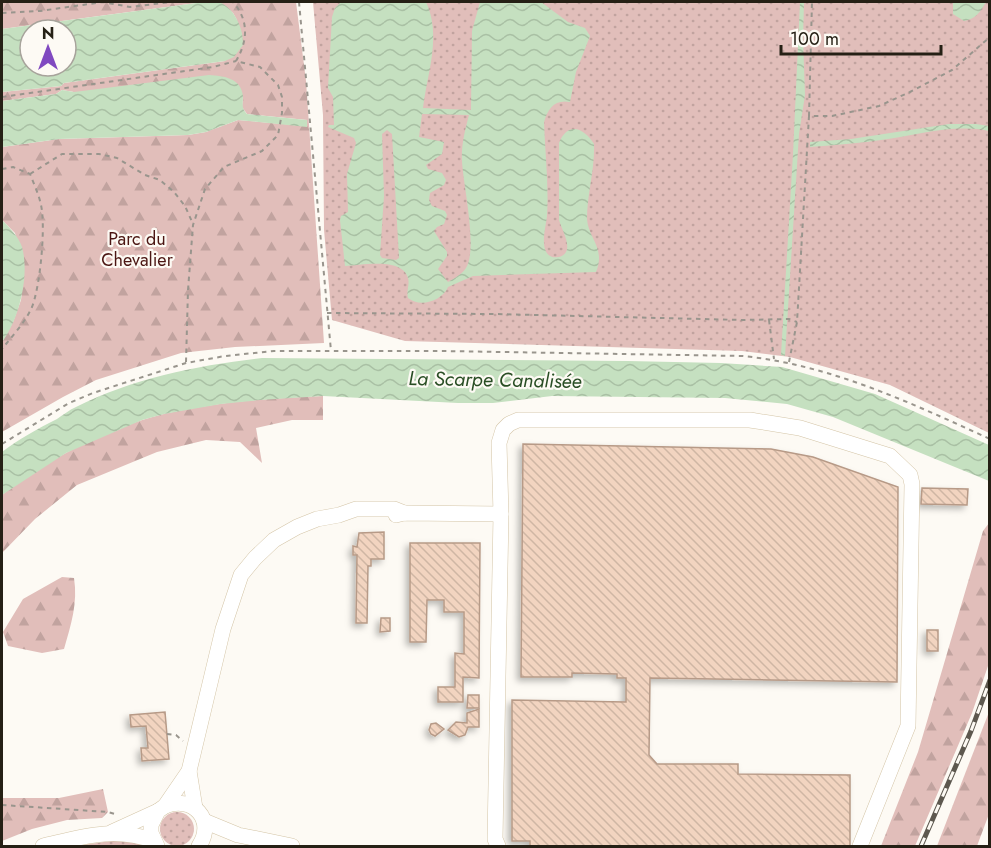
<svg xmlns="http://www.w3.org/2000/svg" width="991" height="848" font-family="Jost,sans-serif">
<style>
.grass{fill:url(#grass-dots)}
.forest{fill:url(#forest-firs)}
.water{fill:url(#water-waves);fill-rule:evenodd}
.building{fill:url(#building-back-hatch);stroke:#b79a87;stroke-width:1.5;filter:url(#shadow)}
.lines{fill:none;stroke-linecap:round;stroke-linejoin:round}
.minor-casing{stroke:#d4c5a7;stroke-width:16}
.path{stroke:#99958d;stroke-width:2;stroke-dasharray:4.5 4.5;stroke-linecap:butt}
.minor{stroke:#fff;stroke-width:15}
.rail-casing{stroke:#5d584f;stroke-width:5}
.rail{stroke:#fdfaf4;stroke-width:3;stroke-dasharray:9;stroke-linecap:butt}
.labels{text-anchor:middle;dominant-baseline:central;stroke-width:4.5;stroke-linejoin:round;paint-order:stroke}
.park-label{font-size:18px;fill:#4b1613;stroke:#fdfaf4}
.water-label{font-size:20px;font-style:italic;fill:#294e24;stroke:#fdfaf4}
</style>
<defs>
<pattern id="grass-dots" width="8" height="8" patternUnits="userSpaceOnUse" patternTransform="scale(1.5)"><rect width="8" height="8" fill="#e1beba"/><path d="M2 2h.1M6 6h.1" fill="none" stroke="#c1a39f" stroke-width="1.8" stroke-linecap="round"/></pattern>
<pattern id="forest-firs" width="22" height="20" patternUnits="userSpaceOnUse" patternTransform="scale(1.5)"><rect width="22" height="20" fill="#e1beba"/><path d="M5 1l3.5 6h-7zM16 11l3.5 6h-7z" fill="#c1a39f"/></pattern>
<pattern id="water-waves" width="16" height="10" patternUnits="userSpaceOnUse" patternTransform="scale(1.5)"><rect width="16" height="10" fill="#c5e0c0"/><path d="M0 5q4-4 8 0t8 0" fill="none" stroke="#a9c0a4"/></pattern>
<pattern id="building-back-hatch" width="6" height="6" patternUnits="userSpaceOnUse" patternTransform="scale(1.5)"><rect width="6" height="6" fill="#f2d4c0"/><path d="M-1 5l2 2M0 0l6 6M5-1l2 2" fill="none" stroke="#cfb6a4"/></pattern>
<filter id="shadow"><feDropShadow dx="-3.5" dy="3.5" stdDeviation="3" flood-color="#0004"/></filter>
</defs>
<rect width="100%" height="100%" fill="#fdfaf4"/>
<!-- grass -->
<g class="grass">
<polygon points="313,2 989,2 989,433 890,385 790,357 742,351 405,341 332,320 324,230 323,115"/>
<circle cx="177" cy="829" r="17"/>
<polygon points="118,840 131,840 149,846 76,846"/>
</g>
<!-- forest -->
<g class="forest">
<polygon points="2,2 204,2 2,29"/>
<polygon points="218,2 296,2 306,81 324,343 235,347 181,353 96,380 63,397 2,432 2,342 13,322 21,300 24,272 15,233 2,220 2,147 59,139 188,135 206,132 238,120 307,126 307,120 247,114 242,107 243,96 74,92 62,90 56,94 2,101 2,92 61,86 64,83 225,61 237,20 233,13"/>
<path d="M323,396v24h-31l-36,8 6,35 -22,-21 -34,-2 -49,12 -80,33 -42,34 -33,34v-58c46,-36 104,-67 162,-81 51,-12 106,-16 159,-18z"/>
<polygon points="989,523 989,663 972,713 915,846 881,846 918,752 983,531"/>
<path d="M62,577l12,1c4,25 -3,47 -10,71l-22,4 -34,-7 -5,-14 20,-33z"/>
<polygon points="989,712 989,814 977,846 937,846"/>
<polygon points="103,789 108,812 102,818 67,820 32,829 2,841 2,798 59,798"/>
</g>
<!-- water -->
<g class="water">
<path d="M204,2c5,0 11,-1 15,0 16,6 25,28 24,43l-9,12 -9,4 -161,22 -3,3 -59,6v-63zM30,30h36v36h-36z"/>
<path d="M341,2h85c16,34 1,72 -3,106l48,2 1,-79 8,-29h61l27,20 17,6 5,8 -14,36 -6,30c-15,-3 -22,6 -26,20 1,31 5,63 3,94 -1,11 -8,33 3,40 3,2 6,1 9,1 17,-5 3,-26 0,-37v-77c9,-22 25,-15 35,1 1,25 -7,50 -7,75 1,19 19,29 9,53l-123,4 -25,11c-6,14 -28,21 -40,11 -2,-7 2,-13 0,-20 -5,-21 -47,-13 -63,-12l-5,-46 1,-4 7,-4 -1,-38 9,-31 -2,-5 -26,-11 1,-2h5l-1,-28 -5,-9 4,-71 3,-9zM422,114l47,1c-4,15 -8,31 -7,46 1,23 16,88 4,107 -4,6 -11,10 -18,14l-10,-13 9,-13v-4l-13,-21 3,-4 7,-3 3,-9 -2,-4 -13,-5 -3,-6 1,-7 14,-8 2,-5 -4,-7 -14,-4 -2,-4 16,-11 2,-12 -25,-5zM387,130l5,4 7,124 -3,2 -14,-2 -2,-3 4,-59 -2,-62z"/>
<polygon points="800,2 804,2 803,39 805,95 799,134 785,356 781,355 793,154"/>
<path d="M953,2h33c-6,10 -10,17 -22,19l-11,-7z"/>
<path d="M209,75c15,1 32,3 34,21 0,8 -2,12 4,18l60,6v7l-69,-7 -32,12 -18,3 -129,4 -57,8v-46l54,-7 6,-4 12,2z"/>
<path d="M949,124h27l13,2v5c-33,-7 -68,3 -101,8 -26,4 -52,6 -78,8v-5l41,-3z"/>
<path d="M2,220c8,8 16,16 20,27 8,28 -3,73 -20,95z"/>
<path d="M262,358l366,3 93,2 61,4 93,27 114,51v36l-156,-64 -46,-13 -62,-6 -173,-2 -59,7h-35l-135,-7 -63,4 -39,4 -57,10 -22,6 -76,33 -64,42v-43c17,-13 35,-23 55,-33 6,-4 12,-9 19,-12 57,-29 124,-42 186,-49z"/>
</g>
<!-- building -->
<g class="building">
<polygon points="523,444 771,449 813,457 898,487 897,682 650,678 649,755 657,764 738,764 738,774 850,775 850,846 530,846 530,841 512,841 512,700 626,702 626,678 617,678 617,674 572,673 572,677 521,677"/>
<polygon points="922,488 968,489 967,505 921,504"/>
<polygon points="384,532 384,559 371,559 371,566 368,566 367,623 356,623 357,555 353,555 353,546 357,547 359,533"/>
<polygon points="410,543 480,543 479,678 463,677 463,702 438,702 438,687 455,687 455,653 464,654 464,612 444,612 444,600 427,600 426,642 410,642"/>
<polygon points="381,618 390,618 390,631 380,632"/>
<rect x="927" y="630" width="11" height="21"/>
<polygon points="468,695 479,695 479,708 467,708"/>
<polygon points="479,709 479,727 468,727 465,735 459,737 448,730 456,722 467,723 467,713"/>
<polygon points="165,712 169,759 142,761 141,748 148,748 146,726 131,727 130,715"/>
<polygon points="436,723 444,729 435,736 431,734 429,730 431,724"/>
</g>
<g class="lines">
<defs>
<g id="minor">
<polyline points="396,515 404,513 501,514"/>
<polyline points="189,771 195,808"/>
<path d="M165,806c28,-11 51,14 34,40"/>
<polyline points="204,821 238,835 292,846"/>
<polyline points="112,832 158,811"/>
<path d="M43,846c39,-9 71,-20 111,-5"/>
<polyline points="157,846 151,833 151,825 158,811 165,806 189,771 223,629 241,575 255,558 274,540 297,527 317,519 339,515 356,509 394,509 404,513"/>
<polyline points="498,846 495,839 501,514 499,443 503,430 509,424 518,420 750,420 800,428 890,456 910,475 912,484 908,726 860,846"/>
</g>
</defs>
<!-- minor casing -->
<use href="#minor" class="minor-casing"/>
<!-- path -->
<g class="path">
<polyline points="299,2 331,351"/>
<polyline points="2,13 40,11 103,2 130,7 171,2"/>
<polyline points="2,97 213,67 236,61"/>
<polyline points="809,116 812,2"/>
<path d="M2,169l11,-2 17,7c4,10 9,21 11,31 5,22 -1,82 -9,102 -7,16 -20,29 -30,42"/>
<polyline points="30,174 62,154 99,154 117,158 145,175 160,180 174,192 185,206 193,224"/>
<polyline points="327,313 494,314 743,320 789,319 797,322"/>
<polyline points="769,320 774,359"/>
<path d="M186,362l2,-72 5,-65 12,-36 19,-22 38,-16 16,-16 4,-22v-16l-4,-12 -18,-18 -24,-6c12,-20 13,-41 -3,-59"/>
<polyline points="789,362 797,322 809,116 832,116 879,106 910,92 952,70 990,37"/>
<path d="M2,444l67,-41 24,-10 93,-30 39,-7 49,-5h168l301,5c88,9 168,47 247,83"/>
<polyline points="167,734 176,735 183,741"/>
<polyline points="2,805 108,812 118,815"/>
</g>
<!-- minor -->
<use href="#minor" class="minor"/>
<defs>
<polyline id="rail" points="921,846 971,731 990,680"/>
</defs>
<!-- rail casing -->
<use href="#rail" class="rail-casing"/>
<!-- rail -->
<use href="#rail" class="rail"/>
</g>
<g class="labels">
<!-- park labels -->
<g class="park-label">
<text x="137" y="239">Parc du<tspan x="137" dy="21">Chevalier</tspan></text>
</g>
<!-- water labels -->
<g class="water-label">
<text transform="translate(495 380) rotate(1)">La Scarpe Canalisée</text>
</g>
</g>
<!-- border -->
<rect width="991" height="848" fill="none" stroke="#252015" stroke-width="6"/>
<!-- north arrow -->
<g transform="translate(48 48)"><circle r="28" fill="#fdfaf4" stroke="#a7a39b" stroke-width="1.5"/>
<path d="M0-4.5L10 22L0 15L-10 22Z" fill="#8049c0"/>
<text y="-9" font-size="16" font-weight="bold" text-anchor="middle" fill="#252015">N</text>
</g>
<!-- scale -->
<path d="M781 45v9h160v-9" fill="none" stroke="#252015" stroke-width="3"/>
<text x="790" y="45" font-size="18" fill="#252015" stroke="#fdfaf4" stroke-width="4.5" paint-order="stroke">100 m</text>
</svg>
